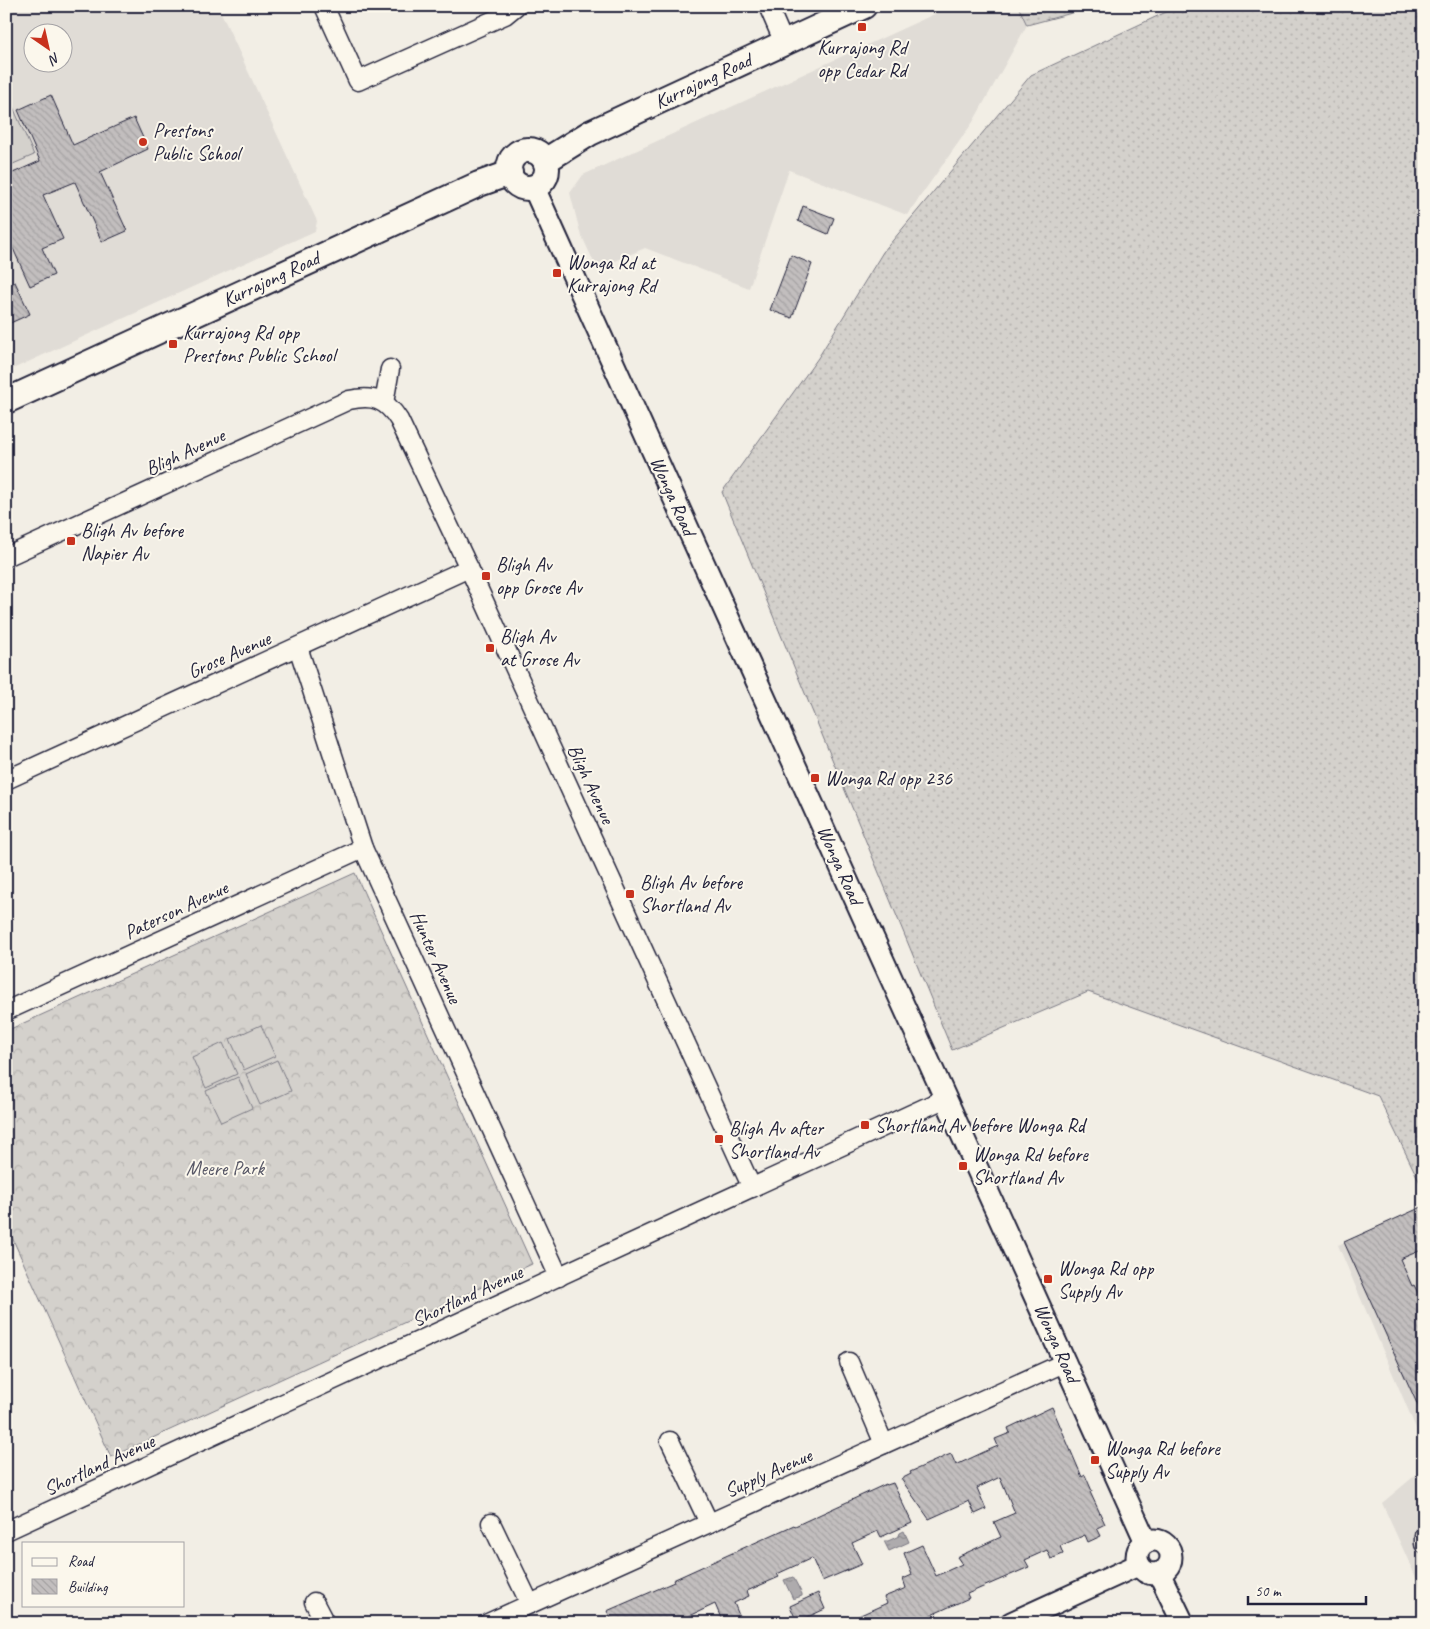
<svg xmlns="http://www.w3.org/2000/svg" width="1430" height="1629" font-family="Caveat,sans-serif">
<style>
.built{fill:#e0dcd6;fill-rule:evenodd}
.grass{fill:url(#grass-dots);stroke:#7b7a84}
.forest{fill:url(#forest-crowns);stroke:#7b7a84}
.pitch{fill:#d4d1cc;stroke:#7b7a84}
.water{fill:url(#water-ripples);stroke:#76747f}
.building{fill:url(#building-back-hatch);stroke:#22223b}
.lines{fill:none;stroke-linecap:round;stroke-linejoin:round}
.minor-casing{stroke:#22223b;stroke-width:21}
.tertiary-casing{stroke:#22223b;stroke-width:25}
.secondary-casing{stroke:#22223b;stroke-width:28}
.minor{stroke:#fbf7ec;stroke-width:18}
.tertiary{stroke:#fbf7ec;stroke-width:21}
.secondary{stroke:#fbf7ec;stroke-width:24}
.poi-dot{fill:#c8321e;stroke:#fbf7ec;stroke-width:2}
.labels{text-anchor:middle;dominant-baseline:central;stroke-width:4;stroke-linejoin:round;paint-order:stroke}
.poi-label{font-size:20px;fill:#22223b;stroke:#fbf7ec;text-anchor:start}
.street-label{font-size:20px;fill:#22223b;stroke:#fbf7ec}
.park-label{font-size:20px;fill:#575766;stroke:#fbf7ec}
</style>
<defs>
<pattern id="grass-dots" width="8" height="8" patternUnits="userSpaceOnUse" patternTransform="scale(1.25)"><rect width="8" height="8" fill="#d4d1cc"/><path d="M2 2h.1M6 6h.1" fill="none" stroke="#b6b3b0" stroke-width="1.8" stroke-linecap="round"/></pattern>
<pattern id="forest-crowns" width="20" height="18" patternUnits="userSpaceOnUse" patternTransform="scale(1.25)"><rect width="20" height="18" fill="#d4d1cc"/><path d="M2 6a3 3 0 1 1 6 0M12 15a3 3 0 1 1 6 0" fill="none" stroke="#b6b3b0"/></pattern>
<pattern id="water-ripples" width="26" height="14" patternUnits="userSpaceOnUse" patternTransform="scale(1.25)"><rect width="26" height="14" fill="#aeabad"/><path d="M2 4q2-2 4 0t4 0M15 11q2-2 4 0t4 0" fill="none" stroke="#8d8b8e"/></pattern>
<pattern id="building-back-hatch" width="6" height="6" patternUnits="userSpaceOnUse" patternTransform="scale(1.25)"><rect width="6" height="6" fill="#c2bebe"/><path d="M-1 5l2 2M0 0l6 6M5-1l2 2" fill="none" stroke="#a6a3a4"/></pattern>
</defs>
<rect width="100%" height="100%" fill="#f2eee5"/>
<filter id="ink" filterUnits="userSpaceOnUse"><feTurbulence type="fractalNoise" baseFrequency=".02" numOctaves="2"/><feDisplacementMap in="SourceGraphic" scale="10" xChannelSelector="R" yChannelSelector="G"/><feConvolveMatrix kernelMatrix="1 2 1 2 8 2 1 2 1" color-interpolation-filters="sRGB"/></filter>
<g filter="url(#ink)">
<!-- built -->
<g class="built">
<path d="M6,6h212l99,215 -2,10 -309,141zM32,32h30v30h-30z"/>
<polygon points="952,6 1018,6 1027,25 973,122 907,215 789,170 749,288 645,248 597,269 580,232 570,193 583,175"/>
<polygon points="1424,1206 1424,1447 1338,1245"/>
<polygon points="1424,1468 1424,1595 1382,1503"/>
</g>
<!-- grass -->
<g class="grass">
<polygon points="1018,6 1098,6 1027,25"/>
<polygon points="1179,6 1424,6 1424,1191 1378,1096 1088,992 952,1050 722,492 818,358 883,252 1031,75"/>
</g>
<!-- forest -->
<polygon class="forest" points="355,873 532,1264 111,1457 6,1224 6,1031"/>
<!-- pitch -->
<g class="pitch">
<polygon points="6,91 34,155 6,167"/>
<polygon points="261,1025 275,1056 244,1070 230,1039"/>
<polygon points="223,1043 237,1074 206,1088 192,1057"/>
<polygon points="277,1060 291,1091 260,1105 246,1074"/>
<polygon points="238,1077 252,1108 221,1122 206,1091"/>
</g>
<!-- water -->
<g class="water">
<polygon points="904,1531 909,1542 889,1551 884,1541 888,1541 899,1536 900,1533"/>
<polygon points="793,1577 802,1594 802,1596 793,1599 784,1580"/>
</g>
<!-- building -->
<g class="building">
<polygon points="51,95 73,145 134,118 148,149 100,172 127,231 102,242 75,182 43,195 63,239 42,248 54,275 30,286 6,233 6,176 40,161 18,110"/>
<polygon points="803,206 834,218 828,234 798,221"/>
<polygon points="791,255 812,264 792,318 770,310"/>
<polygon points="15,282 30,314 6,325 6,286"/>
<polygon points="1424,1206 1424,1249 1400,1259 1412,1286 1414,1285 1424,1305 1424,1419 1344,1242"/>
<polygon points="1052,1407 1082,1477 1085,1475 1092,1491 1090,1492 1105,1524 1097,1528 1101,1536 1088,1542 1085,1535 1060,1546 1063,1554 1051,1559 1047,1550 1025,1560 1029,1567 967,1594 969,1598 920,1620 918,1616 903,1623 843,1623 887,1603 884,1597 906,1588 903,1579 912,1575 904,1553 922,1545 936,1576 962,1564 957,1557 1001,1537 994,1522 1015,1513 1000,1477 977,1488 986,1509 975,1514 969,1501 929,1519 901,1479 911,1474 910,1472 946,1456 951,1454 956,1465 984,1452 998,1446 995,1439 1010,1433 1008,1428"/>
<polygon points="893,1483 912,1523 881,1537 878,1531 852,1543 862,1564 822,1581 812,1558 777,1574 779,1577 747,1591 749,1596 734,1603 742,1623 723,1623 715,1604 675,1623 613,1623 607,1611 674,1582 673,1580 794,1525 795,1526 886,1484 887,1485"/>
<polygon points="818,1593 825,1609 797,1622 790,1606"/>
</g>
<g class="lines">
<defs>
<g id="minor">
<polyline points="324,6 358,81 505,15 516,6"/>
<polyline points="768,6 784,43"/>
<polyline points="384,403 390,369"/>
<path d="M6,557l343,-157c24,-5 37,-1 50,20l70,148 283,620"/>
<polyline points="298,647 363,848 559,1277"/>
<polyline points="6,780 469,568"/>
<polyline points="6,1011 363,848"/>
<polyline points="849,1362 884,1444"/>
<polyline points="670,1441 709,1523"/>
<polyline points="491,1523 530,1604"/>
<polyline points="6,1531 946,1098"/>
<polyline points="1424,1535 1424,1544"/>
<polyline points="314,1602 325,1623"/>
<polyline points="488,1623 1066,1362"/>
</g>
<g id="tertiary">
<polyline points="534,188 1146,1542"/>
<circle cx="1154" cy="1557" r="17"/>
<polyline points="1159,1573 1183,1623"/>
<polyline points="1011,1623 1138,1565"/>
</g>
<g id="secondary">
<circle cx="528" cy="169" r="19"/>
<polyline points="545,161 590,133 864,6"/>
<polyline points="6,401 479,184 510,173"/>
</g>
</defs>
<!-- minor casing -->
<use href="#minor" class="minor-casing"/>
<!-- tertiary casing -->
<use href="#tertiary" class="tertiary-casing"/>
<!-- secondary casing -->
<use href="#secondary" class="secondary-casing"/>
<!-- minor -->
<use href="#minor" class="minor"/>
<!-- tertiary -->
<use href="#tertiary" class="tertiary"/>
<!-- secondary -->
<use href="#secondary" class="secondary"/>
</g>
</g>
<!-- markers -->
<g class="poi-dot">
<rect x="857" y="22" width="10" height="10" rx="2.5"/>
<circle cx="143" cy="142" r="5"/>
<rect x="552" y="268" width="10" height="10" rx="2.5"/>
<rect x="168" y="339" width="10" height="10" rx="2.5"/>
<rect x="66" y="536" width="10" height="10" rx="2.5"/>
<rect x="481" y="571" width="10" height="10" rx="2.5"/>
<rect x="485" y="643" width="10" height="10" rx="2.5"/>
<rect x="810" y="773" width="10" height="10" rx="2.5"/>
<rect x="625" y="889" width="10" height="10" rx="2.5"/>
<rect x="860" y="1120" width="10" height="10" rx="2.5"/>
<rect x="714" y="1134" width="10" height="10" rx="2.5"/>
<rect x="958" y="1161" width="10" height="10" rx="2.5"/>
<rect x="1043" y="1274" width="10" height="10" rx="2.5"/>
<rect x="1090" y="1455" width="10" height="10" rx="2.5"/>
</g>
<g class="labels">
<!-- poi labels -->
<g class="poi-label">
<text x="862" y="47" text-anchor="middle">Kurrajong Rd<tspan x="862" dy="23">opp Cedar Rd</tspan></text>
<text x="153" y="130">Prestons<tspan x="153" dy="23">Public School</tspan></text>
<text x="567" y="262">Wonga Rd at<tspan x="567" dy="23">Kurrajong Rd</tspan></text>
<text x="183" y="332">Kurrajong Rd opp<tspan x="183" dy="23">Prestons Public School</tspan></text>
<text x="81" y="530">Bligh Av before<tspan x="81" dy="23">Napier Av</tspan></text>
<text x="496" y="564">Bligh Av<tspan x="496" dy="23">opp Grose Av</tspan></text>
<text x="500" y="636">Bligh Av<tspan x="500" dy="23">at Grose Av</tspan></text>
<text x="825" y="778">Wonga Rd opp 236</text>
<text x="640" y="882">Bligh Av before<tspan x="640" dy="23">Shortland Av</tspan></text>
<text x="875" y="1125">Shortland Av before Wonga Rd</text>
<text x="729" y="1128">Bligh Av after<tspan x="729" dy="23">Shortland Av</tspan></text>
<text x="973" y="1154">Wonga Rd before<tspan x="973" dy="23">Shortland Av</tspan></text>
<text x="1058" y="1268">Wonga Rd opp<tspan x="1058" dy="23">Supply Av</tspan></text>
<text x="1105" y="1448">Wonga Rd before<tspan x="1105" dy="23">Supply Av</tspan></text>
</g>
<!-- street labels -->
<g class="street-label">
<text transform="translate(703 81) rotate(-25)">Kurrajong Road</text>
<text transform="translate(271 279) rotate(-25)">Kurrajong Road</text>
<text transform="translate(185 452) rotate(-25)">Bligh Avenue</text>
<text transform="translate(673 496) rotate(66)">Wonga Road</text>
<text transform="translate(229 655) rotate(-24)">Grose Avenue</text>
<text transform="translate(591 784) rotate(65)">Bligh Avenue</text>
<text transform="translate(840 865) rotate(66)">Wonga Road</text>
<text transform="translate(176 910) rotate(-25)">Paterson Avenue</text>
<text transform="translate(436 957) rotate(66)">Hunter Avenue</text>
<text transform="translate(467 1296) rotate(-25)">Shortland Avenue</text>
<text transform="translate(1057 1343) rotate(66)">Wonga Road</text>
<text transform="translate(99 1465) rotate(-25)">Shortland Avenue</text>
<text transform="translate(768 1473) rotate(-24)">Supply Avenue</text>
</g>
<!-- park labels -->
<g class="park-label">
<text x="225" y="1168">Meere Park</text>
</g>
</g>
<!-- margin -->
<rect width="1430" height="1629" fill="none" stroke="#fbf7ec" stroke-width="25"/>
<rect x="12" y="12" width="1405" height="1604" fill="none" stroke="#22223b" stroke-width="2" filter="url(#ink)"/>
<!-- legend -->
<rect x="22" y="1542" width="162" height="65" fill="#fbf7ec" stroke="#a4a2a5"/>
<rect x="32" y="1558" width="25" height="8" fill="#fbf7ec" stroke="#a4a2a5"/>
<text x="68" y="1566" font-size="15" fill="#22223b">Road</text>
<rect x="32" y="1579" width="25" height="15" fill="url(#building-back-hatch)" stroke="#a4a2a5"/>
<text x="68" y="1592" font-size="15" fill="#22223b">Building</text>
<!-- north arrow -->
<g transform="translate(48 48) rotate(146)"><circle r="24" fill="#fbf7ec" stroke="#a4a2a5"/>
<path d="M0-4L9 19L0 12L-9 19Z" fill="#c8321e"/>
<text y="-8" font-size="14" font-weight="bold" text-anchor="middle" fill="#22223b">N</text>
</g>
<!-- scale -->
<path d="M1248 1596v8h118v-8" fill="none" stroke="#22223b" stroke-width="2.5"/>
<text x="1255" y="1596" font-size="15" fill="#22223b" stroke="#fbf7ec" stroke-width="4" paint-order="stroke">50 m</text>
</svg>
